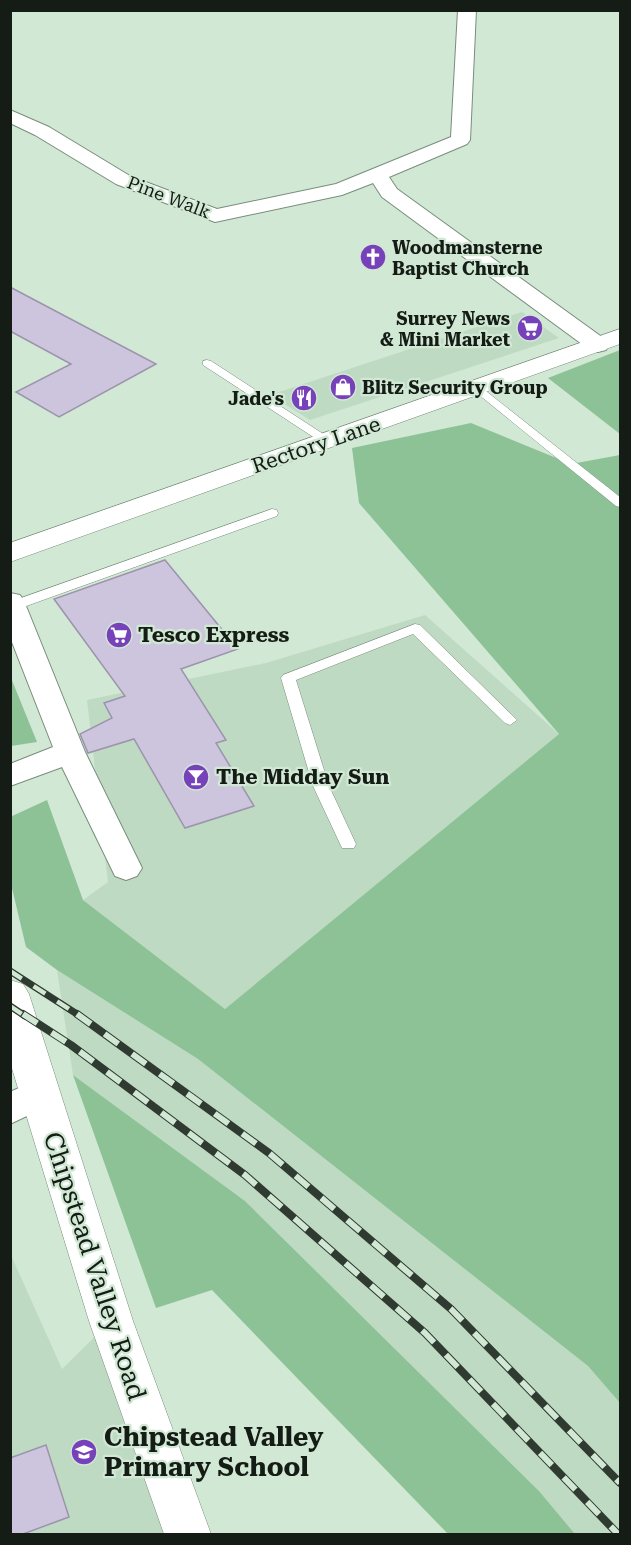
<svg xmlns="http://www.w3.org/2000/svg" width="631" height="1545" font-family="'Roboto Serif',serif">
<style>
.built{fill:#bfdac3}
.green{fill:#8dc296}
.building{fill:#cdc5de;stroke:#9c94ab;stroke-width:1.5}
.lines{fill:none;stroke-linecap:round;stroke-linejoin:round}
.lane-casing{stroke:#798d7c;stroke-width:1}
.street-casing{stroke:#798d7c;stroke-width:2}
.secondary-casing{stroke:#798d7c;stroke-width:1}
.lane{fill:#fff;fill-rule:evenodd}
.street{fill:#fff;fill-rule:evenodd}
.secondary{fill:#fff;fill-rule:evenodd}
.rail-far1-casing{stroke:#2f3a31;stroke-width:7}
.rail-casing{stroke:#2f3a31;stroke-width:8}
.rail-far1{stroke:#d1e8d4;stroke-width:4.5;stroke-dasharray:14;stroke-linecap:butt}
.rail{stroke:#d1e8d4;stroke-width:6;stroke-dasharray:17;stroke-linecap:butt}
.labels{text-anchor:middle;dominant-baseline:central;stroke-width:4.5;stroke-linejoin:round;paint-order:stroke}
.far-street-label{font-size:18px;fill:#141c15;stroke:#d1e8d4}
.far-poi-label{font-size:18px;font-weight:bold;fill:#141c15;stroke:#d1e8d4;text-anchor:start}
.street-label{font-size:21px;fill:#141c15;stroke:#d1e8d4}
.poi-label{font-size:21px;font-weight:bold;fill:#141c15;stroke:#d1e8d4;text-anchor:start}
.near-street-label{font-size:26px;fill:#141c15;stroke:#d1e8d4}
.near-poi-label{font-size:26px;font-weight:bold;fill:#141c15;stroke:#d1e8d4;text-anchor:start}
</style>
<rect width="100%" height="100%" fill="#d1e8d4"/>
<!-- built -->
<g class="built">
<polygon points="522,312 559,338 310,420 270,395"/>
<polygon points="425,615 559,734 225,1009 83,900 108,882 87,700 266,663"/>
<polygon points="57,970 198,1059 588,1366 620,1403 620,1534 575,1534 539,1491 245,1201 73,1075"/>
<polygon points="10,1253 62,1369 111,1321 188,1534 11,1534"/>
</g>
<!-- green -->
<g class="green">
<polygon points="620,350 620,434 548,378"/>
<polygon points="471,423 571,464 620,455 620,1403 588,1366 198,1059 57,970 26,947 11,884 10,817 47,800 83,900 225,1009 559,734 359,503 352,448"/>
<polygon points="10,678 11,678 37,742 11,746"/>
<polygon points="73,1075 245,1201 539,1491 575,1534 448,1534 212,1290 156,1308"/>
</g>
<!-- building -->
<g class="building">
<polygon points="10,287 156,364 59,417 16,392 71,364 10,331"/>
<polygon points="165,560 238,649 181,669 226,740 216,743 254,806 185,828 134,739 88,753 80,734 112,718 104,703 125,696 54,599"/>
<polygon points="46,1445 69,1517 23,1534 10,1534 10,1458"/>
</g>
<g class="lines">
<defs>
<g id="lane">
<polygon points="207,360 211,361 334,441 332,444 324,444 203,365 203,361"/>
<polygon points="477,384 620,497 620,507 616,506 473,390 471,388"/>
<polygon points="272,509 277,510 278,513 277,516 18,609 10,610 10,602"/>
<polygon points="415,624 420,625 517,720 510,725 505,723 413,634 296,680 329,786 356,844 354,848 342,848 313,786 281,678 283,675"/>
</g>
<g id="street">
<polygon points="458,10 476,10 470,140 467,144 389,177 397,189 606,340 609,345 606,350 598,352 590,350 382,197 373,183 342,195 215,222 116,184 35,135 10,123 10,110 49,127 130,176 217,209 336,184 451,137"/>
<polygon points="10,593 20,595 24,601 85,752 142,868 137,876 126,880 115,876 62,767 10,786 10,764 53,747 10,637"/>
<polygon points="39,1079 52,1084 57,1094 52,1104 10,1124 10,1092"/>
</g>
<g id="secondary">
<polygon points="620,329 620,344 10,562 10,543"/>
<polygon points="10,980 23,984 29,994 133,1321 211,1534 164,1534 89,1321 10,1062"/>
</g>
</defs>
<!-- lane casing -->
<use href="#lane" class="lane-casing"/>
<!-- street casing -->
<use href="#street" class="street-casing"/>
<!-- secondary casing -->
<use href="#secondary" class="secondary-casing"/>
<!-- lane -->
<use href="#lane" class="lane"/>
<!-- street -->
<use href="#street" class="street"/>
<!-- secondary -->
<use href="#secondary" class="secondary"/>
<defs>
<g id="rail-far1">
<polyline points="10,971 80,1016"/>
<polyline points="10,1006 25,1016"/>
</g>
<g id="rail">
<polyline points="23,1014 71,1045 245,1175 425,1333 618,1534"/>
<polyline points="77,1014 269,1153 451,1309 620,1483"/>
</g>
</defs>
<!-- rail-far1 casing -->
<use href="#rail-far1" class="rail-far1-casing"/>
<!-- rail casing -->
<use href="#rail" class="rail-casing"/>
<!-- rail-far1 -->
<use href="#rail-far1" class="rail-far1"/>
<!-- rail -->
<use href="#rail" class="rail"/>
</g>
<!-- icons -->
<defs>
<symbol id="church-disc" viewBox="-11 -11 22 22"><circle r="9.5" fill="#7742b9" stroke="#d1e8d4"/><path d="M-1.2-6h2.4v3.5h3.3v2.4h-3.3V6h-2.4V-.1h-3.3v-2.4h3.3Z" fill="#fff"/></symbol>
<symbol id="supermarket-disc" viewBox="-11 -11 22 22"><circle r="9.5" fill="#7742b9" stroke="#d1e8d4"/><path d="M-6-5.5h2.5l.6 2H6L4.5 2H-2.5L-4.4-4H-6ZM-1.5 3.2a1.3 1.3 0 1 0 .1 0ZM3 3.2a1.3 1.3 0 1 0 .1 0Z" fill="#fff"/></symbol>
<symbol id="shop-disc" viewBox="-11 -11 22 22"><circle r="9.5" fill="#7742b9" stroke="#d1e8d4"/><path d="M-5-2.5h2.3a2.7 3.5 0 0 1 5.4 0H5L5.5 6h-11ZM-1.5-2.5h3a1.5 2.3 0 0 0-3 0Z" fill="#fff"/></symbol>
<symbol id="restaurant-disc" viewBox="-11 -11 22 22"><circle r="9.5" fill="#7742b9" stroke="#d1e8d4"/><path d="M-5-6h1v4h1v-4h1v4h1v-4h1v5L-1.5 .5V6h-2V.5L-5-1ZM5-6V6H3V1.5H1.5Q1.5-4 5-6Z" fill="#fff"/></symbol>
<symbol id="bar-disc" viewBox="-11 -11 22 22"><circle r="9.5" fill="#7742b9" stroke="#d1e8d4"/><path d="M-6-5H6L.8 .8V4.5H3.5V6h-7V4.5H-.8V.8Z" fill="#fff"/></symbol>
<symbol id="school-disc" viewBox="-11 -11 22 22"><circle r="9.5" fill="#7742b9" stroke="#d1e8d4"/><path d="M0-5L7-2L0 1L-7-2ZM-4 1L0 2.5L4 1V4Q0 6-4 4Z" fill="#fff"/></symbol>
</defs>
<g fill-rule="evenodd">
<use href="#church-disc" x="358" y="242" width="30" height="30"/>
<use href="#supermarket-disc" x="515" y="313" width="30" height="30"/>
<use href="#shop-disc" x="328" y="372" width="30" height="30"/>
<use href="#restaurant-disc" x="289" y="383" width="30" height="30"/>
<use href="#supermarket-disc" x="104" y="620" width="30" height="30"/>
<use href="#bar-disc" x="181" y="762" width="30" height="30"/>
<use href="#school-disc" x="69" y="1437" width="30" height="30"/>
</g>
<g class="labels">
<!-- far-street labels -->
<g class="far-street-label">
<text transform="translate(169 197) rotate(21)">Pine Walk</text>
</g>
<!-- far-poi labels -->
<g class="far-poi-label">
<text x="392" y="247">Woodmansterne<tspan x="392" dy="21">Baptist Church</tspan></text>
<text x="510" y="318" text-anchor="end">Surrey News<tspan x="510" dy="21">&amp; Mini Market</tspan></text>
<text x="362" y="387">Blitz Security Group</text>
<text x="284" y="398" text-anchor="end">Jade's</text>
</g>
<!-- street labels -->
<g class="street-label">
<text transform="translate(316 445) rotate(-19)">Rectory Lane</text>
</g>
<!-- poi labels -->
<g class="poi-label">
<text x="138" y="635">Tesco Express</text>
<text x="216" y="777">The Midday Sun</text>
</g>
<!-- near-street labels -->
<g class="near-street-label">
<text transform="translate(95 1266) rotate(72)">Chipstead Valley Road</text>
</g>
<!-- near-poi labels -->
<g class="near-poi-label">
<text x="104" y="1437">Chipstead Valley<tspan x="104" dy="30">Primary School</tspan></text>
</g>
</g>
<!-- border -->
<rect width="631" height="1545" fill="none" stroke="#141c15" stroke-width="24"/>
</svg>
